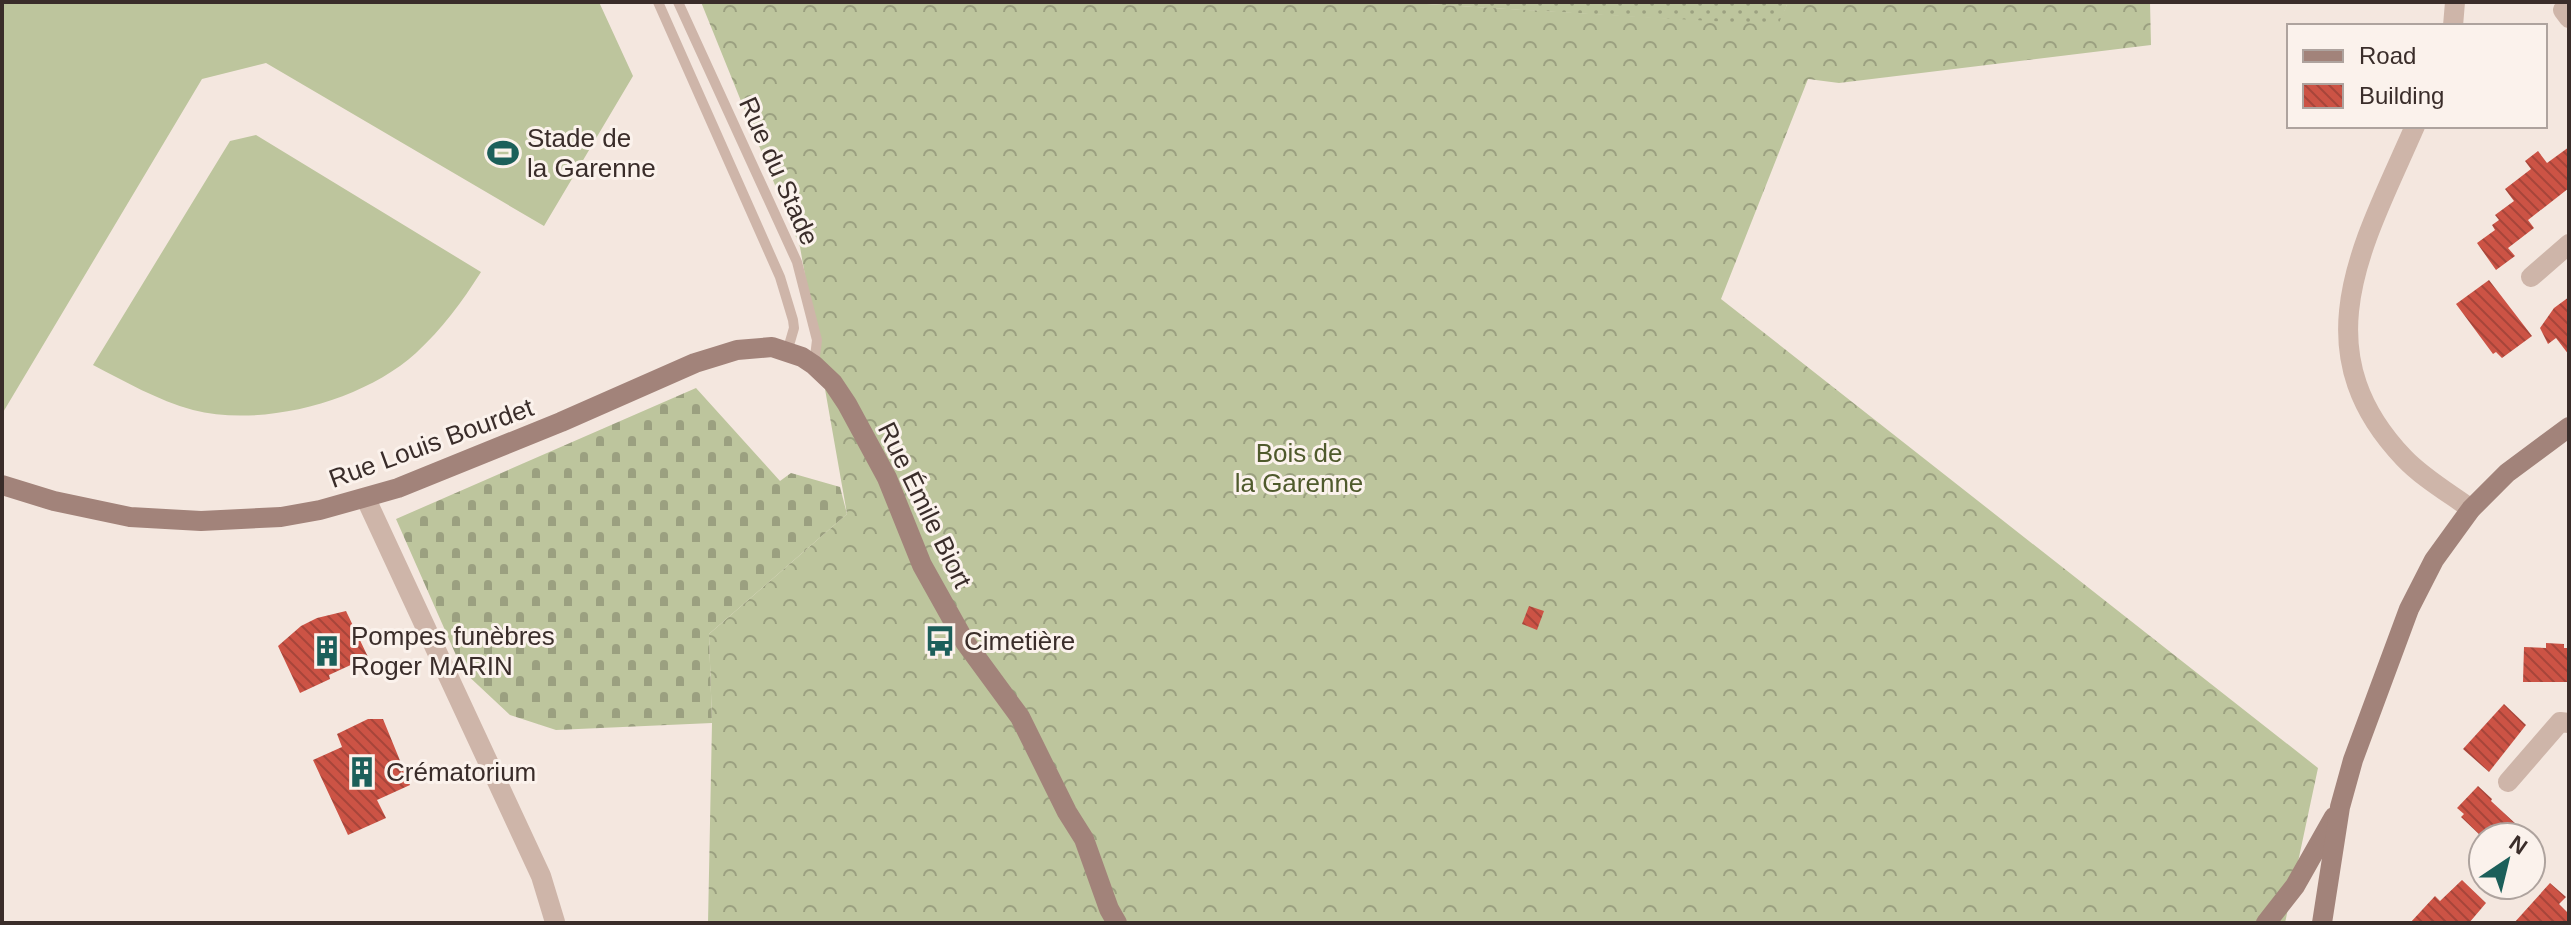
<svg xmlns="http://www.w3.org/2000/svg" width="2571" height="925" font-family="Arial,sans-serif">
<style>
.grass{fill:url(#grass-dots)}
.forest{fill:url(#forest-crowns)}
.cemetery{fill:url(#cemetery-stones)}
.pitch{fill:#bdc59d}
.building{fill:url(#building-back-hatch)}
.lines{fill:none;stroke-linecap:round;stroke-linejoin:round}
.lane{stroke:#ceb5a9;stroke-width:10}
.street{stroke:#ceb5a9;stroke-width:20}
.secondary{stroke:#a2837a;stroke-width:20}
.labels{text-anchor:middle;dominant-baseline:central;stroke-width:6;stroke-linejoin:round;paint-order:stroke}
.poi-label{font-size:26px;fill:#3a2d2a;stroke:#fbf2ec;text-anchor:start}
.street-label{font-size:26px;fill:#3a2d2a;stroke:#fbf2ec}
.park-label{font-size:26px;fill:#4f5a2c;stroke:#fbf2ec}
</style>
<defs>
<pattern id="grass-dots" width="8" height="8" patternUnits="userSpaceOnUse" patternTransform="scale(2)"><rect width="8" height="8" fill="#bdc59d"/><path d="M2 2h.1M6 6h.1" fill="none" stroke="#9ba080" stroke-width="1.8" stroke-linecap="round"/></pattern>
<pattern id="forest-crowns" width="20" height="18" patternUnits="userSpaceOnUse" patternTransform="scale(2)"><rect width="20" height="18" fill="#bdc59d"/><path d="M2 6a3 3 0 1 1 6 0M12 15a3 3 0 1 1 6 0" fill="none" stroke="#9ba080"/></pattern>
<pattern id="cemetery-stones" width="16" height="16" patternUnits="userSpaceOnUse" patternTransform="scale(2)"><rect width="16" height="16" fill="#bdc59d"/><path d="M2 7V4a2 2 0 0 1 4 0v3zM10 15v-3a2 2 0 0 1 4 0v3z" fill="#9ba080"/></pattern>
<pattern id="building-back-hatch" width="6" height="6" patternUnits="userSpaceOnUse" patternTransform="scale(2)"><rect width="6" height="6" fill="#cc5345"/><path d="M-1 5l2 2M0 0l6 6M5-1l2 2" fill="none" stroke="#a7453a"/></pattern>
</defs>
<rect width="100%" height="100%" fill="#f4e7df"/>
<!-- grass -->
<polygon class="grass" points="1394,2 1788,2 1779,26"/>
<!-- forest -->
<polygon class="forest" points="701,2 1394,2 1778,25 1788,2 2150,2 2151,45 1839,83 1808,79 1721,299 2318,768 2285,923 708,923 712,723 709,634 847,514 800,247"/>
<!-- cemetery -->
<polygon class="cemetery" points="696,388 780,481 791,473 840,487 847,514 709,634 712,723 556,730 510,715 463,671 396,519"/>
<!-- pitch -->
<g class="pitch">
<polygon points="2,2 599,2 633,76 544,226 266,63 202,79 2,414"/>
<path d="M256,135l225,137c-19,30 -39,57 -65,81 -53,48 -153,75 -223,57 -36,-10 -67,-28 -100,-45l137,-224z"/>
</g>
<!-- building -->
<g class="building">
<polygon points="2569,147 2569,188 2528,220 2534,228 2508,248 2515,256 2496,270 2477,243 2495,230 2492,225 2499,220 2495,215 2514,201 2505,189 2531,169 2525,161 2538,151 2547,163"/>
<polygon points="2489,280 2532,336 2502,358 2496,352 2493,354 2456,304"/>
<polygon points="2569,297 2569,355 2556,338 2548,344 2540,328 2554,308"/>
<polygon points="1529,606 1544,611 1537,630 1522,624"/>
<polygon points="346,611 368,657 329,675 330,679 300,693 278,646 301,626 317,618"/>
<polygon points="2546,643 2564,644 2564,648 2569,648 2569,682 2523,682 2524,647 2546,648"/>
<polygon points="2504,704 2526,725 2489,772 2463,749"/>
<polygon points="368,719 383,719 410,785 377,800 386,818 348,835 313,760 342,747 337,734"/>
<polygon points="2478,786 2492,799 2491,801 2530,837 2482,837 2461,817 2464,814 2457,808"/>
<polygon points="2462,880 2486,903 2469,923 2410,923 2435,896 2440,901"/>
<polygon points="2550,883 2566,897 2559,904 2569,914 2569,923 2514,923"/>
</g>
<g class="lines">
<!-- lane -->
<g class="lane">
<polyline points="658,2 780,277 793,320 794,328 787,352"/>
<polyline points="678,2 797,262 817,340 814,365"/>
</g>
<!-- street -->
<g class="street">
<polyline points="2563,10 2569,18"/>
<polyline points="2453,26 2455,2"/>
<path d="M2415,126c-50,115 -116,222 -11,332 19,20 45,35 67,51"/>
<polyline points="2531,277 2569,244"/>
<polyline points="366,499 541,876 555,922"/>
<polyline points="2508,782 2560,722 2569,723"/>
</g>
<!-- secondary -->
<g class="secondary">
<polyline points="2,485 54,501 130,517 201,521 281,517 320,510 398,488 561,422 695,363 721,355 737,350 772,347 802,357 814,365 833,383 847,404 887,478 922,565 965,642 1020,717 1067,812 1084,839 1109,909 1117,923"/>
<polyline points="2266,923 2295,886 2334,817"/>
<polyline points="2322,923 2340,807 2353,760 2409,609 2434,560 2471,509 2507,473 2569,427"/>
</g>
</g>
<!-- icons -->
<defs>
<symbol id="stadium-bare" viewBox="-9 -9 18 18"><path d="M0-5a6.5 5 0 1 0 0 10a6.5 5 0 1 0 0-10ZM-3.5-1.8h7v3.6h-7Z" fill="#1c5f5a" stroke="#fbf2ec" stroke-width="2.5" paint-order="stroke"/></symbol>
<symbol id="bus-bare" viewBox="-9 -9 18 18"><path d="M-5-6H5V4H4V6H2V4H-2V6H-4V4H-5ZM-3.5-4V0h7V-4ZM-3.5 1.2v1.5H-2V1.2ZM2 1.2v1.5H3.5V1.2Z" fill="#1c5f5a" stroke="#fbf2ec" stroke-width="2.5" paint-order="stroke"/></symbol>
<symbol id="building-bare" viewBox="-9 -9 18 18"><path d="M-4-6H4V6H1V3H-1V6H-4ZM-2.5-4.3h1.7v1.8h-1.7ZM.8-4.3h1.7v1.8H.8ZM-2.5-1h1.7V.8h-1.7ZM.8-1h1.7V.8H.8Z" fill="#1c5f5a" stroke="#fbf2ec" stroke-width="2.5" paint-order="stroke"/></symbol>
</defs>
<g fill-rule="evenodd">
<use href="#stadium-bare" x="481" y="131" width="44" height="44"/>
<use href="#bus-bare" x="918" y="619" width="44" height="44"/>
<use href="#building-bare" x="305" y="629" width="44" height="44"/>
<use href="#building-bare" x="340" y="750" width="44" height="44"/>
</g>
<g class="labels">
<!-- poi labels -->
<g class="poi-label">
<text x="527" y="138">Stade de<tspan x="527" dy="30">la Garenne</tspan></text>
<text x="351" y="636">Pompes funèbres<tspan x="351" dy="30">Roger MARIN</tspan></text>
<text x="964" y="641">Cimetière</text>
<text x="386" y="772">Crématorium</text>
</g>
<!-- street labels -->
<g class="street-label">
<text transform="translate(779 171) rotate(66)">Rue du Stade</text>
<text transform="translate(431 443) rotate(-20)">Rue Louis Bourdet</text>
<text transform="translate(925 505) rotate(64)">Rue Émile Biort</text>
</g>
<!-- park labels -->
<g class="park-label">
<text x="1299" y="453">Bois de<tspan x="1299" dy="30">la Garenne</tspan></text>
</g>
</g>
<!-- border -->
<rect width="2571" height="925" fill="none" stroke="#3a2d2a" stroke-width="8"/>
<!-- legend -->
<rect x="2287" y="24" width="260" height="104" fill="#fbf2ec" stroke="#aea39e" stroke-width="2"/>
<rect x="2303" y="50" width="40" height="12" fill="#a2837a" stroke="#aea39e" stroke-width="2"/>
<text x="2359" y="64" font-size="24" fill="#3a2d2a">Road</text>
<rect x="2303" y="84" width="40" height="24" fill="url(#building-back-hatch)" stroke="#aea39e" stroke-width="2"/>
<text x="2359" y="104" font-size="24" fill="#3a2d2a">Building</text>
<!-- north arrow -->
<g transform="translate(2507 861) rotate(35)"><circle r="38" fill="#fbf2ec" stroke="#aea39e" stroke-width="2"/>
<path d="M0-6L14 30L0 20L-14 30Z" fill="#1c5f5a"/>
<text y="-12" font-size="22" font-weight="bold" text-anchor="middle" fill="#3a2d2a">N</text>
</g>
</svg>
